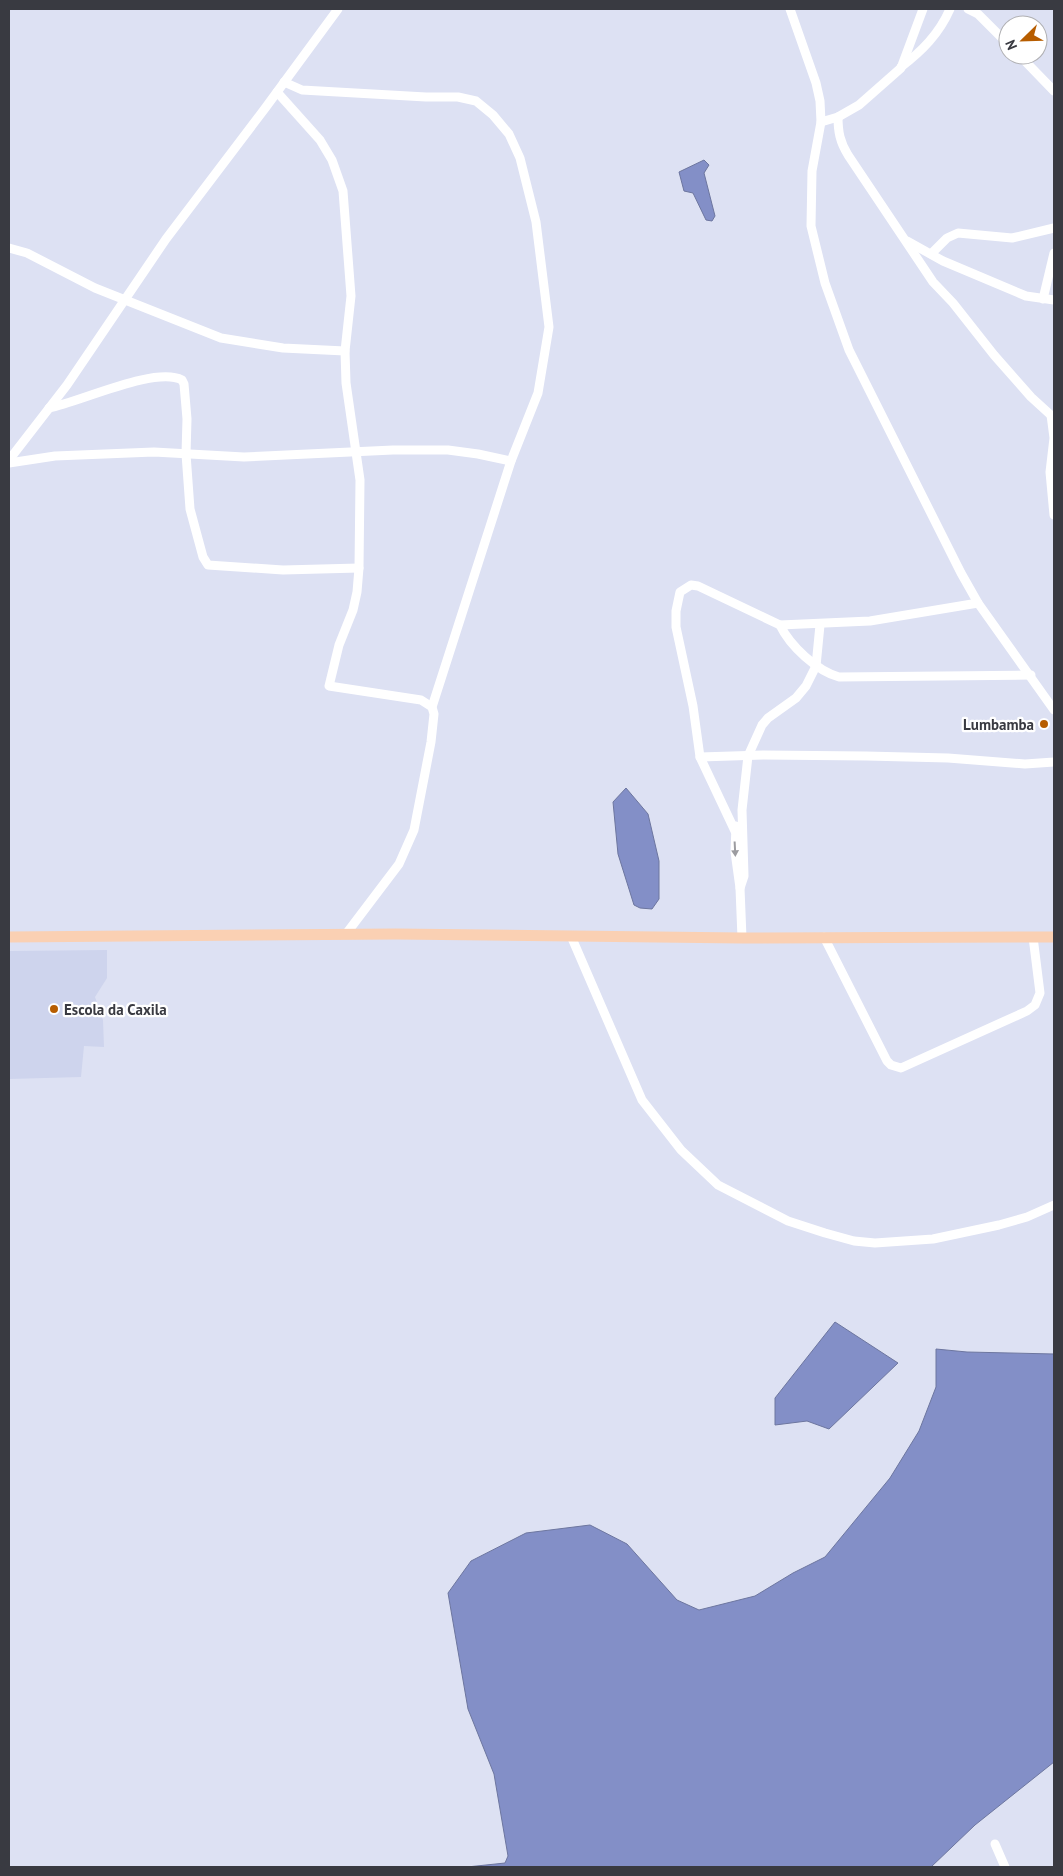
<svg xmlns="http://www.w3.org/2000/svg" width="1063" height="1876" font-family="'PT Sans',sans-serif">
<style>
.built{fill:#ced4ed}
.water{fill:#838fc7;stroke:#6d769f}
.lines{fill:none;stroke-linecap:round;stroke-linejoin:round}
.minor{stroke:#fff;stroke-width:9}
.major{stroke:#fad0b3;stroke-width:11}
.oneway{fill:#9c9ca0}
.poi-dot{fill:#b75d00;stroke:#fff;stroke-width:2}
.labels{text-anchor:middle;dominant-baseline:central;stroke-width:4.5;stroke-linejoin:round;paint-order:stroke}
.poi-label{font-size:15px;font-weight:bold;fill:#393a41;stroke:#fff;text-anchor:end}
</style>
<rect width="100%" height="100%" fill="#dde1f3"/>
<!-- built -->
<polygon class="built" points="107,950 107,978 95,997 103,1020 104,1047 84,1046 81,1077 9,1079 9,951"/>
<!-- water -->
<g class="water">
<polygon points="704,160 709,165 704,173 715,216 712,221 706,220 693,193 684,191 679,172"/>
<polygon points="626,788 648,814 659,861 659,899 652,909 640,908 634,905 618,854 613,802"/>
<polygon points="835,1322 898,1363 829,1429 807,1421 775,1425 775,1398"/>
<polygon points="936,1349 967,1352 1054,1354 1054,1762 975,1825 931,1867 467,1867 505,1863 508,1856 494,1774 468,1709 448,1593 471,1561 526,1533 590,1525 627,1544 677,1600 699,1610 755,1596 793,1573 825,1557 890,1478 919,1431 936,1387"/>
</g>
<g class="lines">
<!-- minor -->
<g class="minor">
<polyline points="790,9 816,83 820,101 821,122 812,171 811,226 825,283 849,350 961,573 978,603 1054,710"/>
<polyline points="968,9 978,14 1008,44"/>
<polyline points="1019,55 1054,91"/>
<path d="M901,67c21,-16 38,-33 49,-58"/>
<polyline points="284,82 302,90 426,97 458,97 476,101 493,115 509,134 520,158 536,222 549,327 538,393 511,461 432,707 434,714 431,742 414,830 399,864 346,934"/>
<polyline points="277,92 320,140 332,160 343,191 351,296 345,351 346,383 360,480 359,568 357,592 353,610 339,645 329,686 421,700 432,707"/>
<path d="M838,117c0,15 2,25 10,38l85,127 20,21 41,52 37,42 23,21"/>
<polyline points="821,122 838,117 859,105 901,68 923,9"/>
<polyline points="907,241 943,261 1026,296 1054,300"/>
<polyline points="9,248 27,253 95,288 221,338 283,348 345,351"/>
<polyline points="931,254 947,238 958,233 1012,238 1054,228"/>
<polyline points="1043,299 1054,253"/>
<path d="M49,408c31,-6 106,-42 133,-28l2,4 3,35 -1,35 4,55 13,48 5,8 75,5 76,-2"/>
<polyline points="1051,415 1054,438 1050,472 1054,515"/>
<polyline points="9,460 67,385 166,239 266,107 338,9"/>
<polyline points="9,463 55,456 154,452 244,457 393,450 448,450 478,454 511,461"/>
<path d="M780,625c10,21 37,46 59,52l192,-2"/>
<polyline points="700,757 763,755 866,756 948,758 1025,764 1054,762"/>
<polyline points="736,826 735,852 740,888 742,938"/>
<polyline points="735,831 700,757 693,706 676,627 676,611 680,592 691,585 698,586 780,625 870,621 978,603"/>
<polyline points="740,888 744,876 742,810 748,756 762,725 768,718 796,698 806,686 816,666 820,625"/>
<polyline points="571,936 642,1100 681,1150 718,1185 788,1221 825,1233 854,1241 875,1243 933,1239 999,1225 1027,1217 1054,1205"/>
<polyline points="824,937 887,1061 891,1065 901,1068 1027,1011 1035,1005 1040,993 1033,937"/>
<polyline points="995,1844 1005,1867"/>
</g>
<!-- major -->
<polyline class="major" points="9,937 396,934 742,938 1054,937"/>
</g>
<!-- one-way arrows -->
<defs><path id="oneway-solid" d="M-6-.8H1V-3.2L6.5 0L1 3.2V.8H-6Z" transform="scale(1.25)"/></defs>
<use class="oneway" href="#oneway-solid" transform="translate(735 849) rotate(87)"/>
<!-- markers -->
<g class="poi-dot">
<circle cx="1044" cy="724" r="5"/>
<circle cx="54" cy="1009" r="5"/>
</g>
<g class="labels">
<!-- poi labels -->
<g class="poi-label">
<text x="1034" y="724">Lumbamba</text>
<text x="64" y="1009" text-anchor="start">Escola da Caxila</text>
</g>
</g>
<!-- border -->
<rect width="1063" height="1876" fill="none" stroke="#393a41" stroke-width="20"/>
<!-- north arrow -->
<g transform="translate(1023 40) rotate(247)"><circle r="24" fill="#ffffff" stroke="#b0b0b3"/>
<path d="M0-4L9 19L0 12L-9 19Z" fill="#b75d00"/>
<text y="-8" font-size="14" font-weight="bold" text-anchor="middle" fill="#393a41">N</text>
</g>
</svg>
